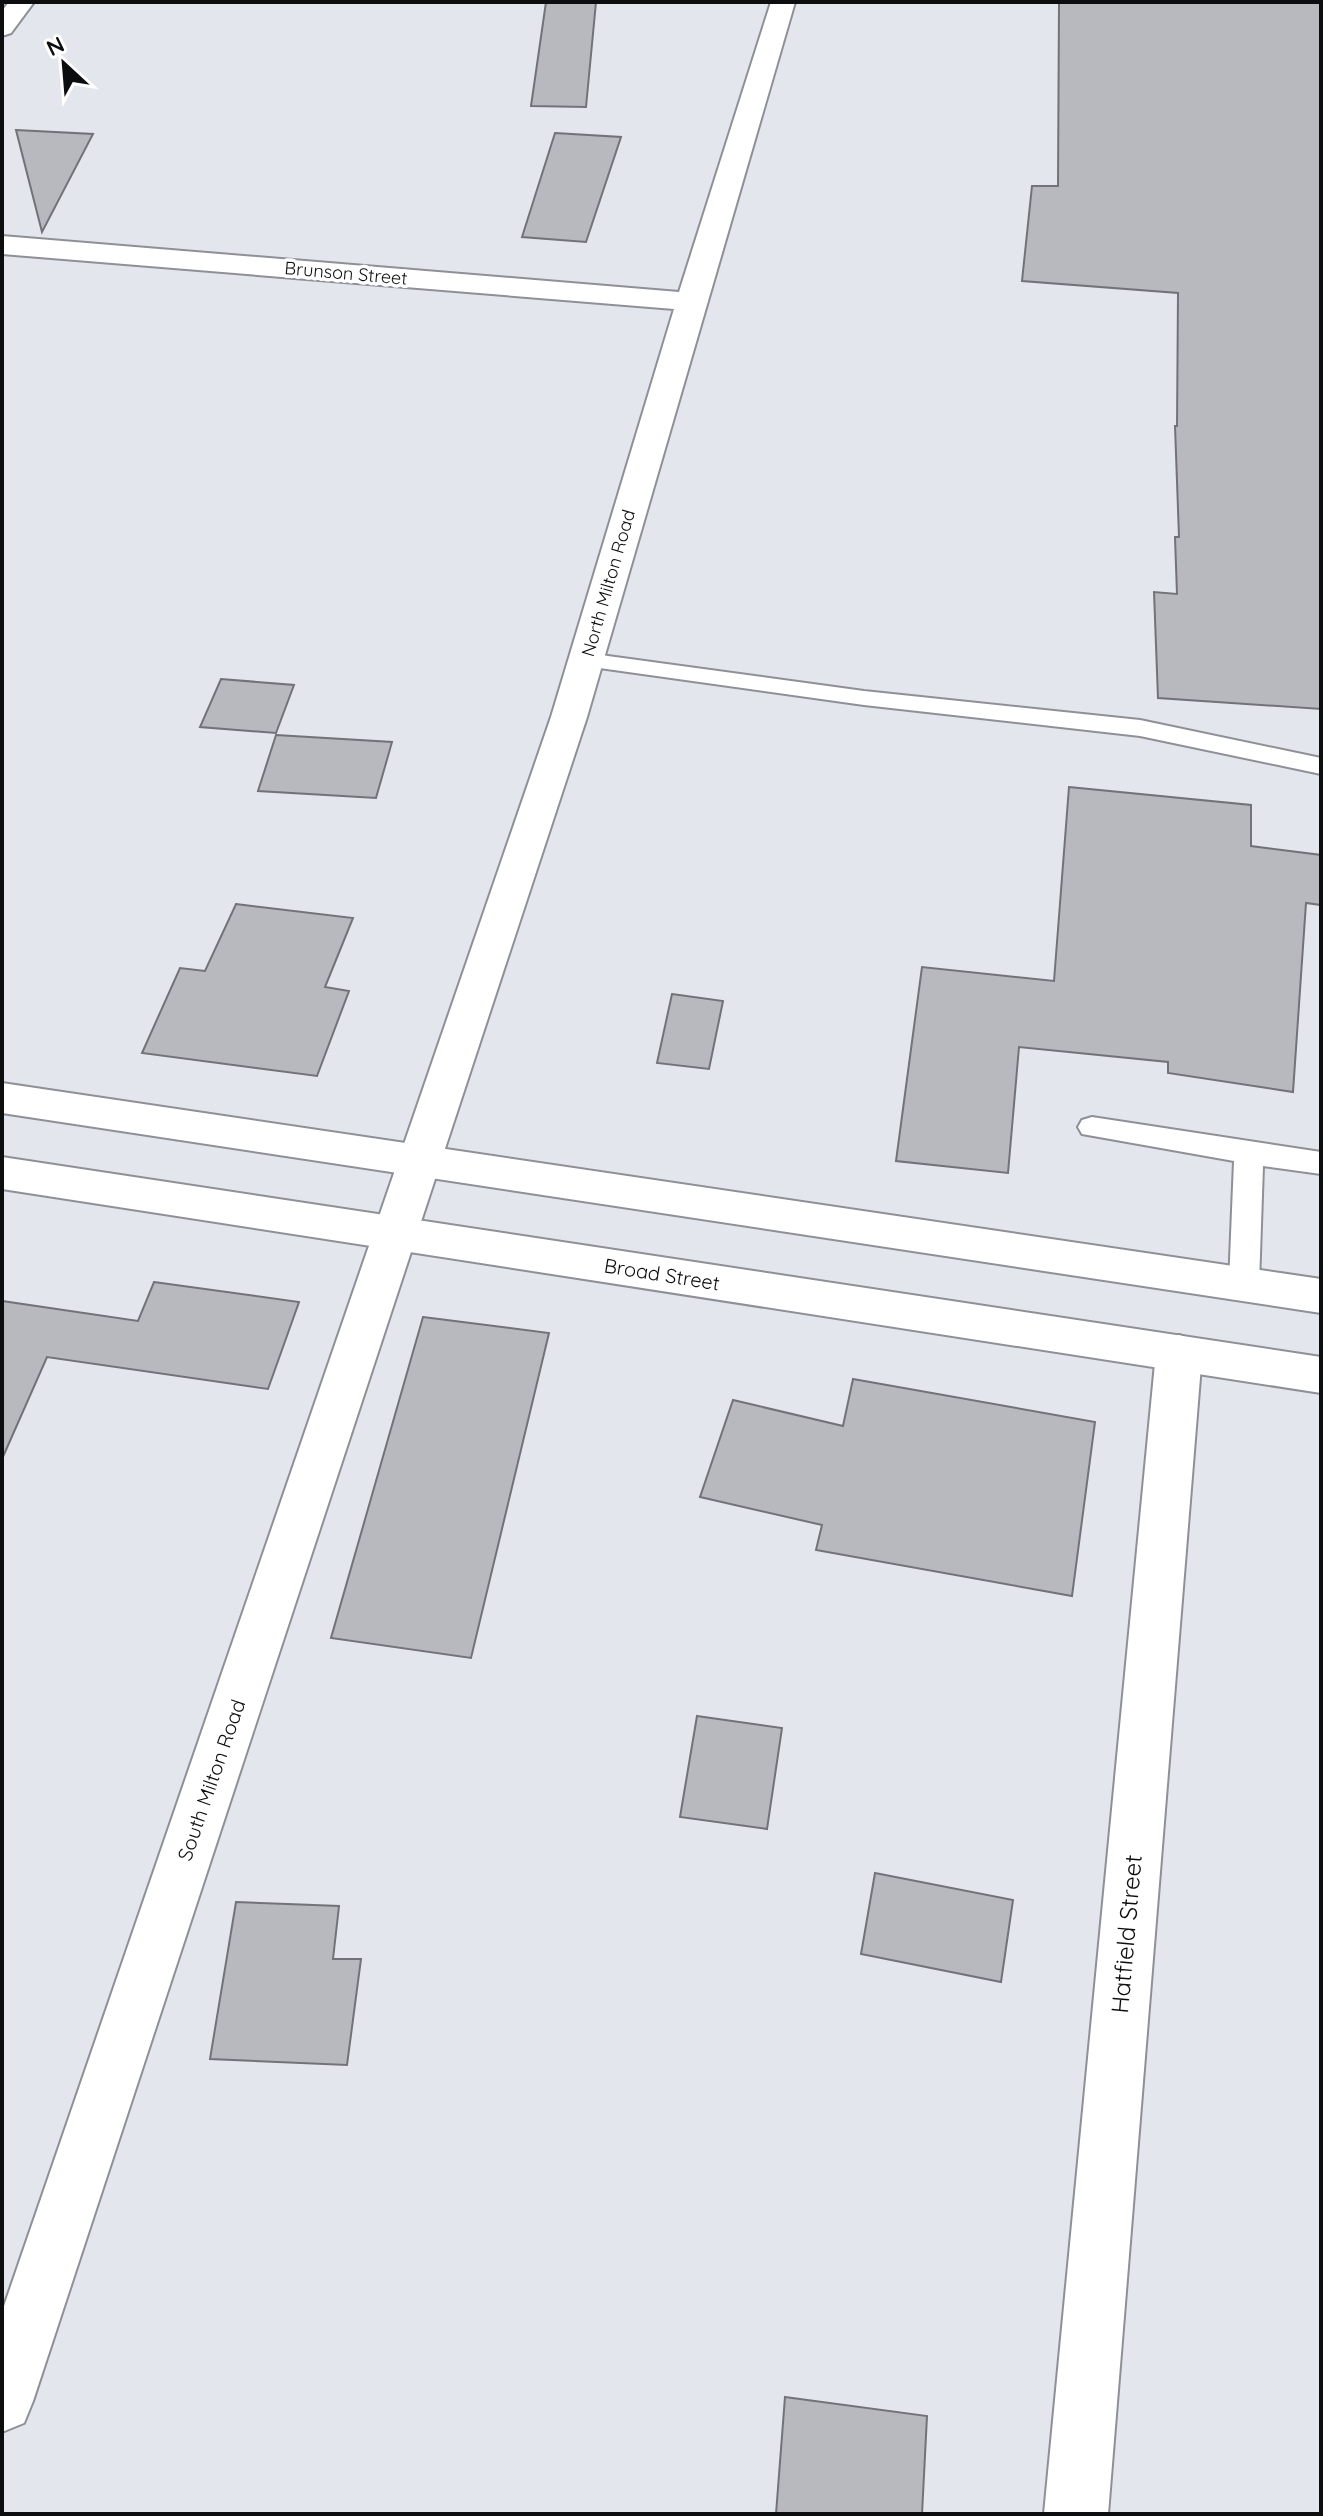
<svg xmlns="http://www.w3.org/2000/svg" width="1323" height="2516" font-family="Quicksand,sans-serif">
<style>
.building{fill:#b7b9bf;stroke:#717379;stroke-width:2}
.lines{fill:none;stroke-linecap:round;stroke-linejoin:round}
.lane-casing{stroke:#8d9096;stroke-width:4}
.street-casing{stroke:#8d9096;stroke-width:4}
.primary-casing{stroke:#8d9096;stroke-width:4}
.lane{fill:#fff;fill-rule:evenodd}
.street{fill:#fff;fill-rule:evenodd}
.primary{fill:#fff;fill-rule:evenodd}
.labels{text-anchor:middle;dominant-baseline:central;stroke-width:7;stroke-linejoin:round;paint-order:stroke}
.far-street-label{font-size:18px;fill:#0c0d0f;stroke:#fff}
.street-label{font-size:20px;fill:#0c0d0f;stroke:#fff}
.near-street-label{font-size:24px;fill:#0c0d0f;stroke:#fff}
</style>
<rect width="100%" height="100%" fill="#e4e6ed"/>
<!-- building -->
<g class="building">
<polygon points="546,2 596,2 586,107 531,106"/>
<polygon points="1059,2 1321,2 1321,709 1158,698 1154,592 1177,594 1175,537 1179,537 1175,426 1177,426 1178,293 1022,281 1032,186 1058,186"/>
<polygon points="16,130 93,134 42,232"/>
<polygon points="555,133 621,137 586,242 522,237"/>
<polygon points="221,679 294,685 276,733 200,727"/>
<polygon points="276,735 392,742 376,798 258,791"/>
<polygon points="1069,787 1251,805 1251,846 1321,855 1321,905 1306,903 1293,1092 1168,1073 1168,1062 1019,1047 1008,1173 896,1161 922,967 1054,981"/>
<polygon points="236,904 353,918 325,987 349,991 317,1076 142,1053 180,968 205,971"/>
<polygon points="672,994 723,1001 709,1069 657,1063"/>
<polygon points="154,1282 299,1302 268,1389 47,1357 2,1459 2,1301 138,1321"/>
<polygon points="423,1317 549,1333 471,1658 331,1638"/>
<polygon points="853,1379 1095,1422 1072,1596 816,1550 822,1525 700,1497 733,1400 843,1426"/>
<polygon points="697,1716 782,1728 767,1829 680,1817"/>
<polygon points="875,1873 1013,1900 1001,1982 861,1954"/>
<polygon points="236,1902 339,1906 333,1959 361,1959 347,2065 210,2059"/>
<polygon points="785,2397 927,2416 922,2514 776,2514"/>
</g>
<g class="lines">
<defs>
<g id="lane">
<polygon points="586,653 864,691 1140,720 1321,758 1321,774 1140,736 864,705 578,665 574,660 578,655"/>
<polygon points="1092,1117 1321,1152 1321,1174 1263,1166 1259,1284 1255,1292 1244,1296 1233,1292 1229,1284 1234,1161 1082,1134 1078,1127 1082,1120"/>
</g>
<g id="street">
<polygon points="9,2 34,2 11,33 2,36 2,11"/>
<polygon points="771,2 795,2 587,717 33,2401 24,2423 2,2432 2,2312 551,717 674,309 2,254 2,236 679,292"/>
<polygon points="1179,1335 1195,1340 1202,1353 1108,2514 1044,2514 1156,1353 1163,1340"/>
</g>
<g id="primary">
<polygon points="2,1083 1321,1279 1321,1313 2,1113"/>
<polygon points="2,1157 1321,1357 1321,1393 2,1189"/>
</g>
</defs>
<!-- lane casing -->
<use href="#lane" class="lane-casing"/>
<!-- street casing -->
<use href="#street" class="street-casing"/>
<!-- primary casing -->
<use href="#primary" class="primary-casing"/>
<!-- lane -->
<use href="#lane" class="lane"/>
<!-- street -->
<use href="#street" class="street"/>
<!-- primary -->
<use href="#primary" class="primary"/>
</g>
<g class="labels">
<!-- far-street labels -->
<g class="far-street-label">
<text transform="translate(346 273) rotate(5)">Brunson Street</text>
<text transform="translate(608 583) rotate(-74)">North Milton Road</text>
</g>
<!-- street labels -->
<g class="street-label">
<text transform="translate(662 1274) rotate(9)">Broad Street</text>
<text transform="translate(211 1780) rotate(-71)">South Milton Road</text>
</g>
<!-- near-street labels -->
<g class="near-street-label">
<text transform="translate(1126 1934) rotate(-85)">Hatfield Street</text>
</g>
</g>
<!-- border -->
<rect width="1323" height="2516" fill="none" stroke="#0c0d0f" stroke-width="8"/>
<!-- north arrow -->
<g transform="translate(64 64) rotate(334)" stroke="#ffffff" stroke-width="6" paint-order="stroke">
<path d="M0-6L14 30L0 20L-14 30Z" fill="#0c0d0f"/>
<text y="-12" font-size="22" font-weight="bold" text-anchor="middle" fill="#0c0d0f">N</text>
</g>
</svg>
